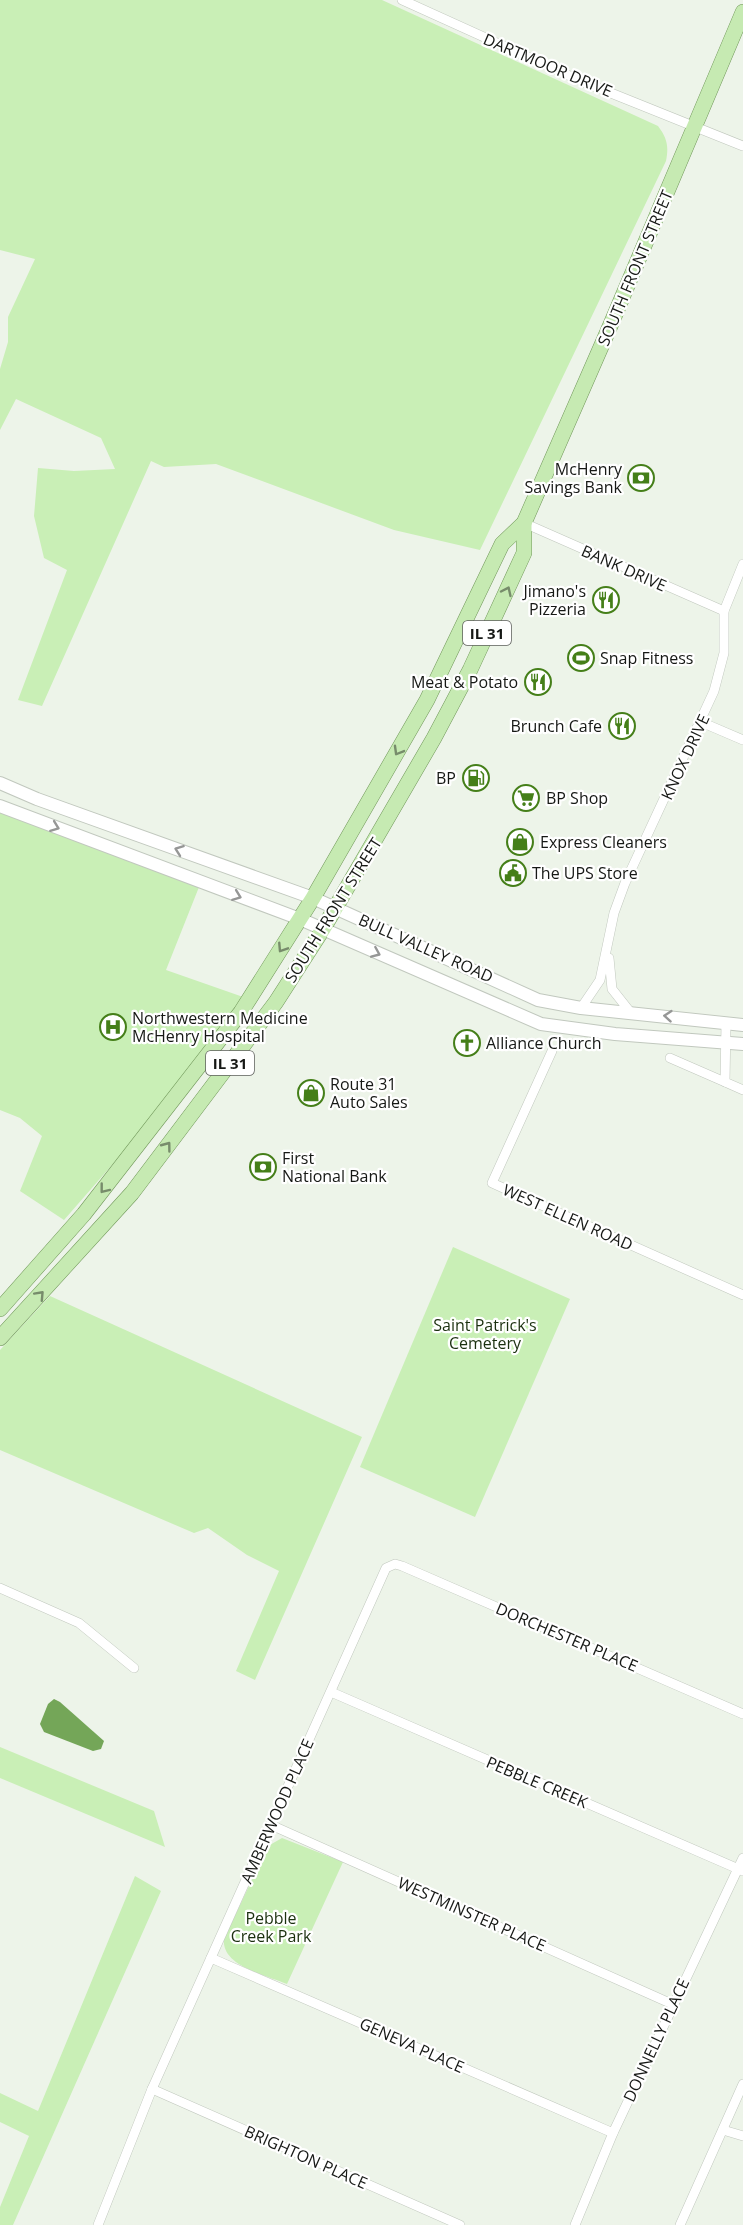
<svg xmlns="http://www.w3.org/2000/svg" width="743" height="2225" font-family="'Open Sans',sans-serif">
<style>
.green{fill:#c9efb6}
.water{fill:#74a658}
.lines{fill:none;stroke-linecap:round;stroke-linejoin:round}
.minor-casing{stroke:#c1c8be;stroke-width:10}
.tertiary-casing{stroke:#c1c8be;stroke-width:14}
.primary-casing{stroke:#709759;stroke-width:16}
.minor{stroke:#fff;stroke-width:9}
.tertiary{stroke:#fff;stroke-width:12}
.primary{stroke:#c6eab2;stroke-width:15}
.oneway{stroke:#778c6b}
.oneway2{stroke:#969796}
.labels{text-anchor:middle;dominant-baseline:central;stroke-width:4.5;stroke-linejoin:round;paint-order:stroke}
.shield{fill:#fff;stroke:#5c5d5b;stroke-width:1.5}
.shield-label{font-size:15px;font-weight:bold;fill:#161815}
.street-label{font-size:16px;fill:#161815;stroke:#fff}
.poi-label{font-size:16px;fill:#161815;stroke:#fff;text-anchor:start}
.park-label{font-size:16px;fill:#1b300f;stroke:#fff}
</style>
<rect width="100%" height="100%" fill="#edf4e9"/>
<!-- green -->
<g class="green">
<path d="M0,0h382l276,126c9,12 11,20 8,35l-186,389 -86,-20 -178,-66 -52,3 -13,-6 -109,245 -24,-6 49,-130 -23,-12 -10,-42 4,-48 36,3 41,-2 -14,-31 -85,-39 -16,31v-61l8,-27v-25l27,-58 -35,-9z"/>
<polygon points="0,808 201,882 166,970 246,998 207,1056 64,1220 20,1191 42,1136 20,1118 0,1110"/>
<polygon points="453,1247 570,1299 475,1517 360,1467"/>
<polygon points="50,1296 362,1437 255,1680 236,1671 279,1571 247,1555 208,1528 194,1533 0,1450 0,1350"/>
<polygon points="0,1747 154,1811 165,1847 0,1778"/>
<path d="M282,1838l61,24 -56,122c-21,-9 -66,-18 -63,-45l44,-93z"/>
<polygon points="135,1876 161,1891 13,2225 0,2225 0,2207 29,2136 0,2122 0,2093 38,2111"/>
</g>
<!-- water -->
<polygon class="water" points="54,1699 60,1702 104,1741 101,1749 93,1751 44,1732 40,1724 48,1704"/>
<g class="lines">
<defs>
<g id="minor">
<polyline points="402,0 581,81 743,146"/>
<polyline points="524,523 724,611"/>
<polyline points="701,722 743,740"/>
<polyline points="609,958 612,989 631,1013"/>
<polyline points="581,1008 600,980 614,913 625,883 714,691 724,653 724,611 743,564"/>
<polyline points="726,1023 725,1082 743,1090"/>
<polyline points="552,1051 492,1183 743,1295"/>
<polyline points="670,1058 725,1082"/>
<polyline points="0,1588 79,1623 134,1668"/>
<polyline points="331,1692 743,1871"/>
<polyline points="271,1825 672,2004"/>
<polyline points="211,1958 613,2133"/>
<polyline points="152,2089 460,2225"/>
<polyline points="723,2130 743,2136"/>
<polyline points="98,2225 152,2089 386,1568 395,1564 402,1566 743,1714"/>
<polyline points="575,2225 613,2133 743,1858"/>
<polyline points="680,2225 743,2084"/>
</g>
<g id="tertiary">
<polyline points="0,783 37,799 313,898 538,1000 581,1008 743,1025"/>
<polyline points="0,806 300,919 541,1024 615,1034 743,1044"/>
</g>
<g id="primary">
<polyline points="0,1309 84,1214 241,1012 313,898 427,700 502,544 524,523 611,324 743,12"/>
<polyline points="0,1338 132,1193 276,1002 323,929 434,738 470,670 524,553 524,523"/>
</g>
</defs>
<!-- minor casing -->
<use href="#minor" class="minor-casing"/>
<!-- tertiary casing -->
<use href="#tertiary" class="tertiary-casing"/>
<!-- primary casing -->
<use href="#primary" class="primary-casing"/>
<!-- minor -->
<use href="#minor" class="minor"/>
<!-- tertiary -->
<use href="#tertiary" class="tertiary"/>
<!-- primary -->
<use href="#primary" class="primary"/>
</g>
<!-- one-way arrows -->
<defs><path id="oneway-chevron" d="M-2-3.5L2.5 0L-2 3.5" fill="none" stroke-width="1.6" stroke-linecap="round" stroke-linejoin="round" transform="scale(1.5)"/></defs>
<g class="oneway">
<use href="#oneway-chevron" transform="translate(507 591) rotate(-65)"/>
<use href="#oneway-chevron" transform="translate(398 751) rotate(120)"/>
<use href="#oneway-chevron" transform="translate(282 948) rotate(123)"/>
<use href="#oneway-chevron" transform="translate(167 1146) rotate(-53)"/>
<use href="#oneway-chevron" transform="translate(104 1189) rotate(128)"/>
<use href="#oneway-chevron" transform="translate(40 1295) rotate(-47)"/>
</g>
<g class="oneway2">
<use href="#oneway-chevron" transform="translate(55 827) rotate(21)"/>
<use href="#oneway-chevron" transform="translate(179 850) rotate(-160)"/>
<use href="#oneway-chevron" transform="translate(237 896) rotate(21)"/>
<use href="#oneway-chevron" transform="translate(376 953) rotate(23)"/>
<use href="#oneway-chevron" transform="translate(668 1016) rotate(-175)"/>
</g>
<!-- icons -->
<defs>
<symbol id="bank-ring" viewBox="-11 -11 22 22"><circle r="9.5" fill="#fff" stroke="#457f19" stroke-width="1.5"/><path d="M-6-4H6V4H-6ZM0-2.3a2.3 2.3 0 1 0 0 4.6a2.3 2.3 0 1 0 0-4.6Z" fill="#457f19"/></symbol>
<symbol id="restaurant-ring" viewBox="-11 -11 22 22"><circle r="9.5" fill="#fff" stroke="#457f19" stroke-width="1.5"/><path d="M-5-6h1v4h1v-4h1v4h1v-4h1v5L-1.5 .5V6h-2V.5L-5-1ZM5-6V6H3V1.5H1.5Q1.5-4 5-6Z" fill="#457f19"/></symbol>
<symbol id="stadium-ring" viewBox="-11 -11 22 22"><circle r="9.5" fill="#fff" stroke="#457f19" stroke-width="1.5"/><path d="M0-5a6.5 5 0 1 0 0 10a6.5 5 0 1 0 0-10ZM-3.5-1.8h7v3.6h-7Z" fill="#457f19"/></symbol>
<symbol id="fuel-ring" viewBox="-11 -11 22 22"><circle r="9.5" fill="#fff" stroke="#457f19" stroke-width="1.5"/><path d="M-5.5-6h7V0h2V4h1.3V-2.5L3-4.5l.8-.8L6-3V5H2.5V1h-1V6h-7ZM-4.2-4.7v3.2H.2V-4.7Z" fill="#457f19"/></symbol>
<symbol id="supermarket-ring" viewBox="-11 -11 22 22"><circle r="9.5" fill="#fff" stroke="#457f19" stroke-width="1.5"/><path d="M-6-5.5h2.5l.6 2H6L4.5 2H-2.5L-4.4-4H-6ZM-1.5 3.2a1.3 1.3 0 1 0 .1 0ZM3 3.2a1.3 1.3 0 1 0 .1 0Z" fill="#457f19"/></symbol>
<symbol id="shop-ring" viewBox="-11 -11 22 22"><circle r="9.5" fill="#fff" stroke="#457f19" stroke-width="1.5"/><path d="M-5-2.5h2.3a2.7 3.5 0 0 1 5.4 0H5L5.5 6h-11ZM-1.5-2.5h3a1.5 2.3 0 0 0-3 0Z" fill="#457f19"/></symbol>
<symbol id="civic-ring" viewBox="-11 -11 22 22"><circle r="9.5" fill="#fff" stroke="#457f19" stroke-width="1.5"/><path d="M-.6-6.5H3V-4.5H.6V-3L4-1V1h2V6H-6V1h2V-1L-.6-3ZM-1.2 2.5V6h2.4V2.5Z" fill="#457f19"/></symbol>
<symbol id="hospital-ring" viewBox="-11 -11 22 22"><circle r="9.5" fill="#fff" stroke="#457f19" stroke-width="1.5"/><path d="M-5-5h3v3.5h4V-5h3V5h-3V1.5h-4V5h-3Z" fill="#457f19"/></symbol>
<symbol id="church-ring" viewBox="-11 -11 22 22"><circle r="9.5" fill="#fff" stroke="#457f19" stroke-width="1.5"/><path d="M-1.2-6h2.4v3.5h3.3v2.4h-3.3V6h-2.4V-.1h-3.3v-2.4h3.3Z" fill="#457f19"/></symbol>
</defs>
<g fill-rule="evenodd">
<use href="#bank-ring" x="626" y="463" width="30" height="30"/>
<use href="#restaurant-ring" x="591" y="585" width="30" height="30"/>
<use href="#stadium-ring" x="566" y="643" width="30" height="30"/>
<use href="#restaurant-ring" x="523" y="667" width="30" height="30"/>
<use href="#restaurant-ring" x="607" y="711" width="30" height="30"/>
<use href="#fuel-ring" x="461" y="763" width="30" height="30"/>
<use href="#supermarket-ring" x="511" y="783" width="30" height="30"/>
<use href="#shop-ring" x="505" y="827" width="30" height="30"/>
<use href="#civic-ring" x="498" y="858" width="30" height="30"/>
<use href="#hospital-ring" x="98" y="1012" width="30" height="30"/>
<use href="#church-ring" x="452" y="1028" width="30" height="30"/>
<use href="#shop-ring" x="296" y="1078" width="30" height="30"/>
<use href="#bank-ring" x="248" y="1152" width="30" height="30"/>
</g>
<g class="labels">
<!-- shield labels -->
<g class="shield">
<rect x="463" y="621" width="48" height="24" rx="4.5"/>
<rect x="206" y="1051" width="48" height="24" rx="4.5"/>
</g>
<g class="shield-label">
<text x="487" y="633">IL 31</text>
<text x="230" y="1063">IL 31</text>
</g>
<!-- street labels -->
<g class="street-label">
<text transform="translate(548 65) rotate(23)">DARTMOOR DRIVE</text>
<text transform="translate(635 268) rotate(-67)">SOUTH FRONT STREET</text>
<text transform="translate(624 568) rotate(24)">BANK DRIVE</text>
<text transform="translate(685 757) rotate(-65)">KNOX DRIVE</text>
<text transform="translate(333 910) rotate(-58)">SOUTH FRONT STREET</text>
<text transform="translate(426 948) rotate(24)">BULL VALLEY ROAD</text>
<text transform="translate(568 1217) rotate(24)">WEST ELLEN ROAD</text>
<text transform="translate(567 1637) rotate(23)">DORCHESTER PLACE</text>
<text transform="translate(537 1782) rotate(23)">PEBBLE CREEK</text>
<text transform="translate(277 1811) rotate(-66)">AMBERWOOD PLACE</text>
<text transform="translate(472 1914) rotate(24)">WESTMINSTER PLACE</text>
<text transform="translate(656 2040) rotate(-65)">DONNELLY PLACE</text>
<text transform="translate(412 2045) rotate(24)">GENEVA PLACE</text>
<text transform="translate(306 2157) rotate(24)">BRIGHTON PLACE</text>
</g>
<!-- poi labels -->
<g class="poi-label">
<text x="622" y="469" text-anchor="end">McHenry<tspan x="622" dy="18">Savings Bank</tspan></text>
<text x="586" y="591" text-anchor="end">Jimano's<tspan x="586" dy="18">Pizzeria</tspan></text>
<text x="600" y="658">Snap Fitness</text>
<text x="518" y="682" text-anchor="end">Meat &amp; Potato</text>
<text x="602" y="726" text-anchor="end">Brunch Cafe</text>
<text x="456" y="778" text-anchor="end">BP</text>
<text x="546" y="798">BP Shop</text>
<text x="540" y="842">Express Cleaners</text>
<text x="532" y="873">The UPS Store</text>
<text x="132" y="1018">Northwestern Medicine<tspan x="132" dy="18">McHenry Hospital</tspan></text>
<text x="486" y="1043">Alliance Church</text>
<text x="330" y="1084">Route 31<tspan x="330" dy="18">Auto Sales</tspan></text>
<text x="282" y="1158">First<tspan x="282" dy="18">National Bank</tspan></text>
</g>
<!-- park labels -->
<g class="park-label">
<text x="485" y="1325">Saint Patrick's<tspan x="485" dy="18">Cemetery</tspan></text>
<text x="271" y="1918">Pebble<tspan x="271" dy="18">Creek Park</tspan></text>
</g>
</g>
</svg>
